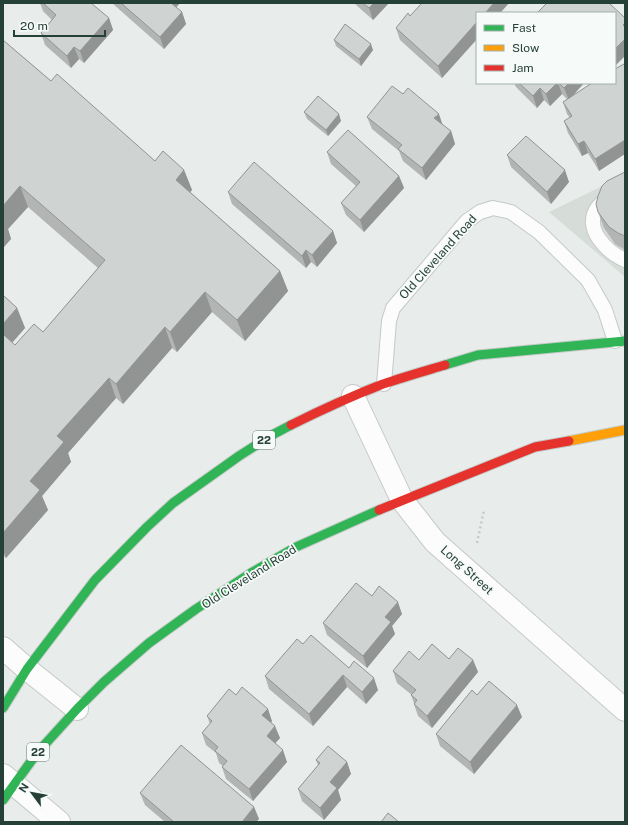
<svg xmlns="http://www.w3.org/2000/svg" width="628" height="825" font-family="'Public Sans',sans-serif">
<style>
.built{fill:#d6ddd9}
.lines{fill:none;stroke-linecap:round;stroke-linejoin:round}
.lane-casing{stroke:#c5c9c7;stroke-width:16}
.street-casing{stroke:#c5c9c7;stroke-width:24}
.fast-casing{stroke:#c3cac8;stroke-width:11}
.slow-casing{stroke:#c3cac8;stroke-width:11}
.jam-casing{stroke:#c3cac8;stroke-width:11}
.path{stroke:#c3cbc7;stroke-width:2.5;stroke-dasharray:2 3;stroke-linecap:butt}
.lane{stroke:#fcfcfc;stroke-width:14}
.street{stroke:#fcfcfc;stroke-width:22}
.fast{stroke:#30b455;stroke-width:9}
.slow{stroke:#ff9f0a;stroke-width:9}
.jam{stroke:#e5322d;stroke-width:9}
.wall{fill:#b2b5b4}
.shaded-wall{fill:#919492}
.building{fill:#cfd3d1;stroke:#919492}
.labels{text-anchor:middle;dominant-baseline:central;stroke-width:3.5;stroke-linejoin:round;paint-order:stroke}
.shield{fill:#f6faf8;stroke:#647870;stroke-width:1}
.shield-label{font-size:11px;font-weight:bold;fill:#254036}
.street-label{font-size:12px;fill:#254036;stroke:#f6faf8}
</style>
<rect width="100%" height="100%" fill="#e8ecea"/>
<!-- built -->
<polygon class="built" points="625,175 625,277 549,212"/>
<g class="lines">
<defs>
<g id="lane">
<path d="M625,187c-10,6 -20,11 -27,20 -16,21 9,45 27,53"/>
<polyline points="384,384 389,321 393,308 467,221 480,212 493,208 511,212 539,232 588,280 605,310 615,341"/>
</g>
<g id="street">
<polyline points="353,396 402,500 435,542 625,710"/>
<polyline points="3,648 27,669 77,709"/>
<polyline points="3,775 59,822"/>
</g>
<g id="fast">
<polyline points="445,365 478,355 625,341"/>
<polyline points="3,708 27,669 95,580 147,527 173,503 239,456 272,435 291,425"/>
<polyline points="3,800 37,753 77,709 104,682 149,643 196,609 251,573 296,547 379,510"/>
</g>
<polyline id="slow" points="569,441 625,430"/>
<g id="jam">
<path d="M291,425c30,-15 61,-29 92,-41 21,-7 42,-13 62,-19"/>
<polyline points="379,510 535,447 569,441"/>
</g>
</defs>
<!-- lane casing -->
<use href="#lane" class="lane-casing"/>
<!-- street casing -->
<use href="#street" class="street-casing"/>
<!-- fast casing -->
<use href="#fast" class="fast-casing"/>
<!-- slow casing -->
<use href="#slow" class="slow-casing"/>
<!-- jam casing -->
<use href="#jam" class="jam-casing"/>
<!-- path -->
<polyline class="path" points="477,543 484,510"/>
<!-- lane -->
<use href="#lane" class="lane"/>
<!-- street -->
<use href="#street" class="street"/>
<!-- fast -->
<use href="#fast" class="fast"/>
<!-- slow -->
<use href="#slow" class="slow"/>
<!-- jam -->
<use href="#jam" class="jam"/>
</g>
<!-- wall -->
<g class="wall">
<polygon points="40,3 43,3 109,18 113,30 84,63 79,59 71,68 45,45 41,33 52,20 43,11"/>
<polygon points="112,3 180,3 176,7 182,12 186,24 164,49"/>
<polygon points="354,3 389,3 373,20"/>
<polygon points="509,3 500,13 477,13 477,39 442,78 400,40 396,28 410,16"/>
<polygon points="3,40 51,81 155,161 184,170 192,190 190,192 280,271 288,291 245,341 212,312 177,352 172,348 123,404 116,398 68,453 71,462 42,496 48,510 6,558 3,555 3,295 17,308 25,328 12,342 15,345 43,332 98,268 28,207 8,229 11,239 3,248"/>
<polygon points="334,40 373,50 361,66 336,46"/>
<polygon points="514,83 584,83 573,95 599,171 588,153 582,156 568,133 564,121 570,118 567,114 563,102 567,99 562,94 550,106 544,100 537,108 516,87"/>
<polygon points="304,112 341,121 328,136 307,119"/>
<polygon points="367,117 443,125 451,131 455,144 426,180 403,161 399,151 372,129"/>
<polygon points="327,152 399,176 404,188 364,232 346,215 341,203 356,186 331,164"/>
<polygon points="507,155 569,182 551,204 511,167"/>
<polygon points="625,172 625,250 615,244 604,228 598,212"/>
<polygon points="228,192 333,231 337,243 317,267 311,262 306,268 232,204"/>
<polygon points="372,596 402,614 392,626 395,634 367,668 327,635 323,623"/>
<polygon points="449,659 473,660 478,672 432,728 418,716 414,704 414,703 411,695 412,695 397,683 393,671 419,660"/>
<polygon points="349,668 378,690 366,704 347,687 313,726 269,689 265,676"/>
<polygon points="236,695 272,721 271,722 280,738 275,743 287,762 253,801 226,779 222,767 223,766 219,763 216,753 206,745 202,733 210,724 207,716"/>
<polygon points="477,695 522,717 474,774 440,746 436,734"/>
<polygon points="316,760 347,762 351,774 338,790 341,800 324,820 302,801 298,789 318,765"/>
<polygon points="140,793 254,807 259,819 256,822 165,822 145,805"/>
</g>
<!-- shaded-wall -->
<g class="shaded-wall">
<polygon points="169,3 180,3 172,12"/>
<polygon points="374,3 389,3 373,20 369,8"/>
<polygon points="494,3 509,3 500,13 485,13"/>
<polygon points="182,12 186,24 164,49 160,37"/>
<polygon points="109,18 113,30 84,63 80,51"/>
<polygon points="477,22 477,39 442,78 438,66"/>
<polygon points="625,39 625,56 615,66 615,49"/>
<polygon points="371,44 373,50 361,66 359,59"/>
<polygon points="74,47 79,59 71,68 67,56"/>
<polygon points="557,83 558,83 562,94 550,106 546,94"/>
<polygon points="569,83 584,83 569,100 564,88"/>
<polygon points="540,88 544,100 537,108 533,96"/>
<polygon points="339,114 341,121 328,136 326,130"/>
<polygon points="439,114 443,126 434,118"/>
<polygon points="451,131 455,144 426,180 422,168"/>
<polygon points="625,140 625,154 599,171 595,159"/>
<polygon points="584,141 588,153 582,156 578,144"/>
<polygon points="184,170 192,190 183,200 176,180"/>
<polygon points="565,170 569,182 551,204 547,192"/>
<polygon points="399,176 404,188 364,232 360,220"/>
<polygon points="20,186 28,207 8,229 11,239 3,248 3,206"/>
<polygon points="333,231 337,243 317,267 312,255"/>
<polygon points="306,250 311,262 306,268 302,256"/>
<polygon points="280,271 288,291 245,341 237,320"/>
<polygon points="205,292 212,312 177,352 170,332"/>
<polygon points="17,308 25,328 6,350 3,343 3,324"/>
<polygon points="165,327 172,348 123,404 116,384"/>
<polygon points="109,378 116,398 68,453 71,462 42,496 48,510 6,558 3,549 3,533 30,481 57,436"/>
<polygon points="398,602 402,614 392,626 395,634 367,668 363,656 385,617"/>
<polygon points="473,660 478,672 432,728 427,716"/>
<polygon points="343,675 347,687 313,726 309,714"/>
<polygon points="374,678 378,690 366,704 362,692"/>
<polygon points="517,705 522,717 474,774 470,762"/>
<polygon points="268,709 272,721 267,727 262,715"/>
<polygon points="275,726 280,738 271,748 267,736"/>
<polygon points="283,750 287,762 253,801 249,789"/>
<polygon points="347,762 351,774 338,790 341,800 324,820 320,808 330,782"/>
<polygon points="254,807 259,819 256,822 242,822"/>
</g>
<!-- building -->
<g class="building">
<polygon points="43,3 91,3 109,18 80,51 74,47 67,56 41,33 56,15"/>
<polygon points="121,3 171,3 182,12 160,37"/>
<polygon points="363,3 374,3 369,8"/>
<polygon points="422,3 494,3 485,13 477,13 477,22 438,66 396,28 408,13 410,16"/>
<polygon points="547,3 609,3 625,18 625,23 623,25 625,27 625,39 615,49 615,13 537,13"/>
<polygon points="345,24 371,44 359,59 334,40"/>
<polygon points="3,40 51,81 57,74 155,161 163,151 184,170 176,180 280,271 237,320 205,292 170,332 165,327 116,384 109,378 57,436 64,442 30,481 40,490 3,533 3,334 15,345 34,324 43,332 105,260 20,186 3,206"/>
<polygon points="624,64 625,66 625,140 595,159 584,141 578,144 564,121 572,116 563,102 592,83 615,83 615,69"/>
<polygon points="519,83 557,83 546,94 540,88 533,96"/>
<polygon points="559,83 569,83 564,88"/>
<polygon points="392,86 403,94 408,88 439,114 434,118 451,131 422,168 398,149 402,145 367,117"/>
<polygon points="318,96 339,114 326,130 304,112"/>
<polygon points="348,130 399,176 360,220 341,203 360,182 327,152"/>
<polygon points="526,136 565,170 547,192 507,155"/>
<polygon points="254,162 333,231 312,255 306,250 302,256 228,192"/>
<polygon points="625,172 625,236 618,233 609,227 598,212 596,204 598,196 602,186 607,181"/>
<polygon points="3,295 17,308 3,324"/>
<polygon points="356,583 372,596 379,586 398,602 385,617 391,622 363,656 323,623"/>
<polygon points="311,635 349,668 354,661 374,678 362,692 343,675 309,714 265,676 297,639 303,644"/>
<polygon points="432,644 449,659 458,648 473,660 427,716 414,704 417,700 411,695 416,690 393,671 409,651 419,660"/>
<polygon points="489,681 517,705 470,762 436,734 472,690 477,695"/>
<polygon points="242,687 268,709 262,715 275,726 267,736 283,750 249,789 222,767 227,761 215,751 218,747 202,733 212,721 207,716 229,689 236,695"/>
<polygon points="181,745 254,807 242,822 174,822 140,793"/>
<polygon points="328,746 347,762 330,782 337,788 320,808 298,789 320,763 316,760"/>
<polygon points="388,813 399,822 381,822"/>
</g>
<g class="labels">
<!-- shield labels -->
<g class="shield">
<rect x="253" y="431" width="22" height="18" rx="3"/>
<rect x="27" y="743" width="22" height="18" rx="3"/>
</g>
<g class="shield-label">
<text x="264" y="440">22</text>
<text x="38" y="752">22</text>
</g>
<!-- street labels -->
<g class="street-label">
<text transform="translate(438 257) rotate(-48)">Old Cleveland Road</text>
<text transform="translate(467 570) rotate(42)">Long Street</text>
<text transform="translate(249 577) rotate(-32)">Old Cleveland Road</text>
</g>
</g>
<!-- border -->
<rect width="628" height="825" fill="none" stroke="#254036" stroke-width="8"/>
<!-- legend -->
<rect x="476" y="12" width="140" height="72" fill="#f6faf8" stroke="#a2b0aa"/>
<rect x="484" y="25" width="20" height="6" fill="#30b455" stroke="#a2b0aa"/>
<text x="512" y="32" font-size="12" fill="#254036">Fast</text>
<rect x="484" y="45" width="20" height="6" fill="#ff9f0a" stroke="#a2b0aa"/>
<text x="512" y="52" font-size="12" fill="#254036">Slow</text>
<rect x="484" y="65" width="20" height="6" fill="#e5322d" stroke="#a2b0aa"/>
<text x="512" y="72" font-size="12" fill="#254036">Jam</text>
<!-- north arrow -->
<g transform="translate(32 793) rotate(302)" stroke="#f6faf8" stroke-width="3" paint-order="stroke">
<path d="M0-3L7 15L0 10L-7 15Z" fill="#254036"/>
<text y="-6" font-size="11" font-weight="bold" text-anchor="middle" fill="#254036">N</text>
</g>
<!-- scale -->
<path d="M14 30v6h91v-6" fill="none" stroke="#254036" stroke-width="2"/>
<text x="20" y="30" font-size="12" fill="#254036" stroke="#f6faf8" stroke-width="3" paint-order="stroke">20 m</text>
</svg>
